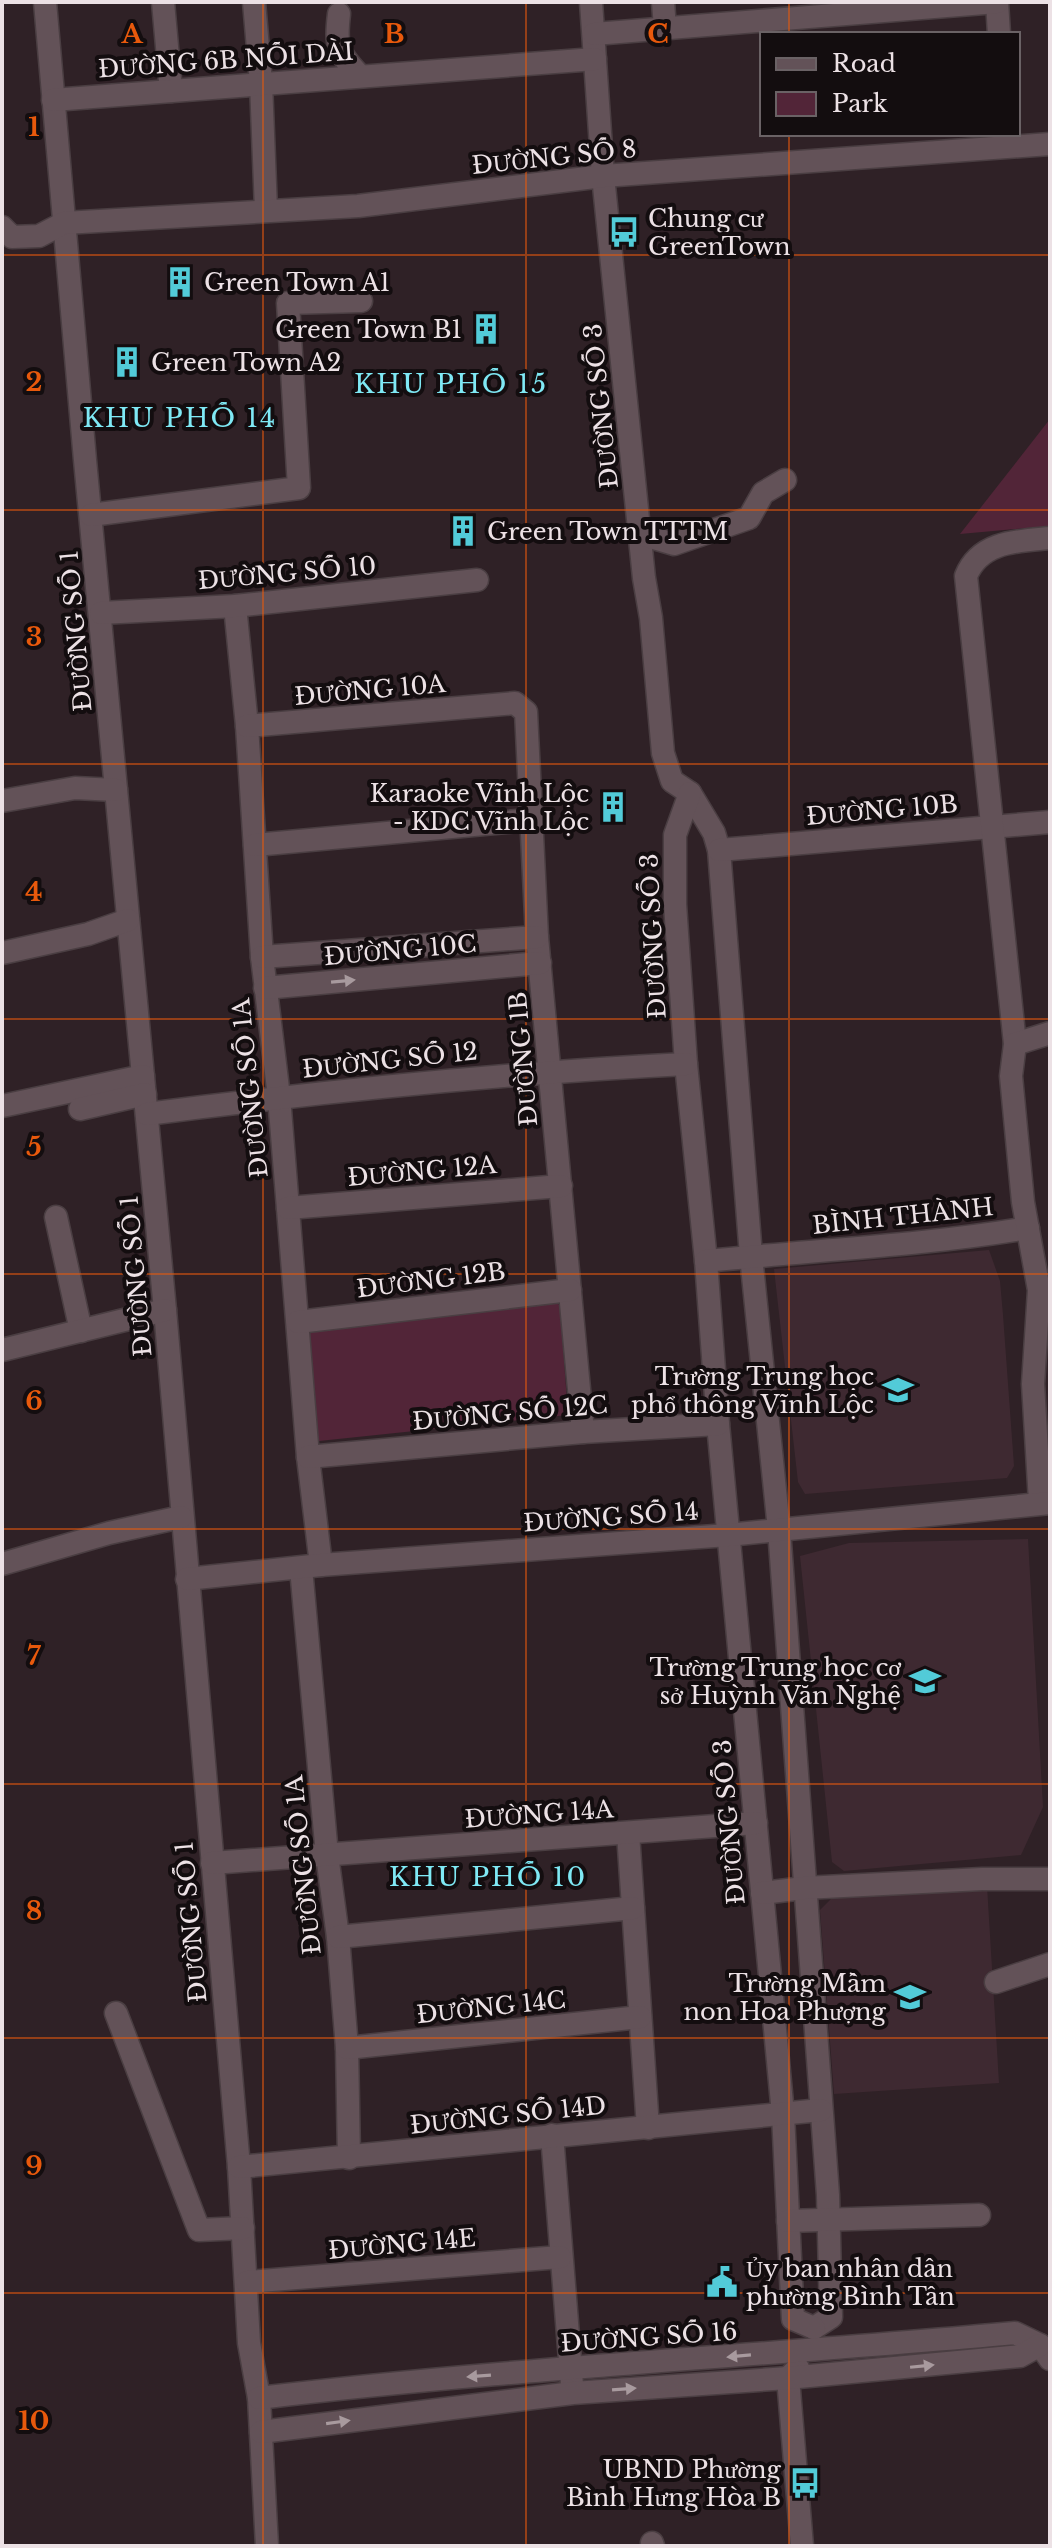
<svg xmlns="http://www.w3.org/2000/svg" width="1052" height="2548" font-family="'Libre Baskerville',serif">
<style>
.built{fill:#3e2931}
.green{fill:#522538}
.lines{fill:none;stroke-linecap:round;stroke-linejoin:round}
.minor-casing{stroke:#4a3e42;stroke-width:25}
.minor{stroke:#635258;stroke-width:22}
.oneway{fill:#a89a9e}
.grid{fill:none;stroke:#e8590c;stroke-width:2;stroke-opacity:0.55}
.labels{text-anchor:middle;dominant-baseline:central;stroke-width:8;stroke-linejoin:round;paint-order:stroke}
.street-label{font-size:24px;fill:#ece1e5;stroke:#130d0f}
.poi-label{font-size:24px;fill:#ece1e5;stroke:#130d0f;text-anchor:end}
.neighbourhood-label{font-size:26px;letter-spacing:2px;fill:#7fe9f5;stroke:#130d0f}
.grid-label{font-size:26px;text-anchor:middle;font-weight:bold;fill:#e8590c;stroke:#130d0f;stroke-width:8;stroke-linejoin:round;paint-order:stroke}
</style>
<rect width="100%" height="100%" fill="#2f2126"/>
<!-- built -->
<g class="built">
<polygon points="989,1250 1000,1281 1003,1315 1014,1466 1007,1478 805,1494 798,1482 774,1269"/>
<polygon points="1028,1539 1043,1807 1021,1855 844,1871 832,1862 800,1556 849,1543"/>
<polygon points="987,1886 999,2083 834,2094 820,1910 834,1896"/>
</g>
<!-- green -->
<g class="green">
<polygon points="1050,419 1050,526 960,534"/>
<polygon points="553,1299 560,1306 568,1415 319,1441 315,1434 304,1330"/>
</g>
<g class="lines">
<defs>
<g id="minor">
<polyline points="45,2 85,460 165,1310 239,2167 249,2343 259,2398 267,2546"/>
<polyline points="163,2 171,91"/>
<polyline points="254,2 261,83 266,210"/>
<polyline points="591,2 603,176 644,578 651,618 663,753 672,781 690,793 714,833 719,850 751,1256 779,1529 828,2195 831,2317 814,2328"/>
<polyline points="663,2 665,28"/>
<polyline points="997,2 999,34"/>
<path d="M339,14c-4,33 -1,39 21,62"/>
<polyline points="594,34 997,2"/>
<polyline points="53,100 595,59"/>
<polyline points="2,227 12,237 39,236 64,223 358,206 603,176 1050,144"/>
<polyline points="91,515 299,488 288,303 361,301"/>
<polyline points="640,534 674,544 749,518 763,493 785,480"/>
<polyline points="235,606 247,726 262,957 279,1097 308,1457 321,1565"/>
<polyline points="101,613 235,606 477,580"/>
<polyline points="247,726 515,703 526,712 537,937 583,1432"/>
<polyline points="690,793 675,835 675,904 686,1064 706,1261 718,1424 783,2114 793,2319 814,2328"/>
<polyline points="2,801 75,788 116,790"/>
<polyline points="255,845 529,820"/>
<polyline points="719,850 1050,822"/>
<polyline points="2,953 88,934 128,920"/>
<polyline points="262,957 537,937"/>
<polyline points="265,988 540,963"/>
<path d="M1015,1044l-49,-468c14,-35 52,-35 84,-38"/>
<polyline points="2,1106 143,1076"/>
<polyline points="80,1109 145,1094"/>
<path d="M147,1114c179,-23 359,-41 539,-50"/>
<polyline points="288,1208 561,1186"/>
<polyline points="56,1217 81,1331"/>
<path d="M706,1261c108,-11 215,-15 322,-33"/>
<polyline points="298,1322 570,1290"/>
<polyline points="2,1350 165,1310"/>
<polyline points="308,1457 583,1432 718,1424"/>
<polyline points="1040,1502 1033,1384 1039,1290 1023,1202 1011,1076 1015,1044 1050,1033"/>
<polyline points="2,1564 109,1533 181,1517"/>
<polyline points="301,1568 327,1855 338,1937 347,2048 349,2158"/>
<polyline points="187,1579 321,1565 728,1535 1050,1503"/>
<polyline points="628,1833 648,2128"/>
<polyline points="212,1863 756,1823"/>
<polyline points="762,1893 804,1888 982,1879 1050,1879"/>
<polyline points="338,1937 633,1908"/>
<polyline points="996,1982 1050,1964"/>
<polyline points="116,2013 199,2230 243,2228"/>
<polyline points="347,2048 640,2017"/>
<polyline points="552,2135 572,2385"/>
<polyline points="239,2167 821,2110"/>
<polyline points="788,2221 979,2215"/>
<polyline points="247,2282 560,2257"/>
<polyline points="798,2368 788,2378 802,2546"/>
<path d="M259,2398c251,-30 504,-42 756,-65l25,12 10,14"/>
<polyline points="261,2432 573,2393 788,2378 1020,2356 1040,2345"/>
<polyline points="652,2543 653,2546"/>
</g>
</defs>
<!-- minor casing -->
<use href="#minor" class="minor-casing"/>
<!-- minor -->
<use href="#minor" class="minor"/>
</g>
<!-- one-way arrows -->
<defs><path id="oneway-solid" d="M-6-.8H1V-3.2L6.5 0L1 3.2V.8H-6Z" transform="scale(2)"/></defs>
<g class="oneway">
<use href="#oneway-solid" transform="translate(343 981) rotate(-5)"/>
<use href="#oneway-solid" transform="translate(739 2356) rotate(175)"/>
<use href="#oneway-solid" transform="translate(922 2366) rotate(-6)"/>
<use href="#oneway-solid" transform="translate(479 2376) rotate(176)"/>
<use href="#oneway-solid" transform="translate(624 2389) rotate(-4)"/>
<use href="#oneway-solid" transform="translate(338 2422) rotate(-8)"/>
</g>
<!-- grid -->
<path class="grid" d="M263,2v2544M526,2v2544M789,2v32M789,134v2412M2,255h1048M2,510h1048M2,764h1048M2,1019h1048M2,1274h1048M2,1529h1048M2,1784h1048M2,2038h1048M2,2293h1048"/>
<!-- icons -->
<defs>
<symbol id="bus-bare" viewBox="-9 -9 18 18"><path d="M-5-6H5V4H4V6H2V4H-2V6H-4V4H-5ZM-3.5-4V0h7V-4ZM-3.5 1.2v1.5H-2V1.2ZM2 1.2v1.5H3.5V1.2Z" fill="#52cbd8" stroke="#130d0f" stroke-width="2.5" paint-order="stroke"/></symbol>
<symbol id="building-bare" viewBox="-9 -9 18 18"><path d="M-4-6H4V6H1V3H-1V6H-4ZM-2.5-4.3h1.7v1.8h-1.7ZM.8-4.3h1.7v1.8H.8ZM-2.5-1h1.7V.8h-1.7ZM.8-1h1.7V.8H.8Z" fill="#52cbd8" stroke="#130d0f" stroke-width="2.5" paint-order="stroke"/></symbol>
<symbol id="school-bare" viewBox="-9 -9 18 18"><path d="M0-5L7-2L0 1L-7-2ZM-4 1L0 2.5L4 1V4Q0 6-4 4Z" fill="#52cbd8" stroke="#130d0f" stroke-width="2.5" paint-order="stroke"/></symbol>
<symbol id="civic-bare" viewBox="-9 -9 18 18"><path d="M-.6-6.5H3V-4.5H.6V-3L4-1V1h2V6H-6V1h2V-1L-.6-3ZM-1.2 2.5V6h2.4V2.5Z" fill="#52cbd8" stroke="#130d0f" stroke-width="2.5" paint-order="stroke"/></symbol>
</defs>
<g fill-rule="evenodd">
<use href="#bus-bare" x="602" y="210" width="44" height="44"/>
<use href="#building-bare" x="158" y="260" width="44" height="44"/>
<use href="#building-bare" x="464" y="307" width="44" height="44"/>
<use href="#building-bare" x="105" y="340" width="44" height="44"/>
<use href="#building-bare" x="441" y="509" width="44" height="44"/>
<use href="#building-bare" x="591" y="785" width="44" height="44"/>
<use href="#school-bare" x="876" y="1368" width="44" height="44"/>
<use href="#school-bare" x="903" y="1659" width="44" height="44"/>
<use href="#school-bare" x="888" y="1975" width="44" height="44"/>
<use href="#civic-bare" x="700" y="2260" width="44" height="44"/>
<use href="#bus-bare" x="783" y="2461" width="44" height="44"/>
</g>
<g class="labels">
<!-- street labels -->
<g class="street-label">
<text transform="translate(226 60) rotate(-4)">ĐƯỜNG 6B NỐI DÀI</text>
<text transform="translate(554 157) rotate(-6)">ĐƯỜNG SỐ 8</text>
<text transform="translate(601 406) rotate(-96)">ĐƯỜNG SỐ 3</text>
<text transform="translate(287 573) rotate(-5)">ĐƯỜNG SỐ 10</text>
<text transform="translate(76 631) rotate(-95)">ĐƯỜNG SỐ 1</text>
<text transform="translate(370 690) rotate(-5)">ĐƯỜNG 10A</text>
<text transform="translate(882 810) rotate(-5)">ĐƯỜNG 10B</text>
<text transform="translate(653 936) rotate(-93)">ĐƯỜNG SỐ 3</text>
<text transform="translate(400 950) rotate(-5)">ĐƯỜNG 10C</text>
<text transform="translate(523 1059) rotate(-95)">ĐƯỜNG 1B</text>
<text transform="translate(390 1060) rotate(-6)">ĐƯỜNG SỐ 12</text>
<text transform="translate(250 1088) rotate(-96)">ĐƯỜNG SỐ 1A</text>
<text transform="translate(422 1171) rotate(-5)">ĐƯỜNG 12A</text>
<text transform="translate(903 1216) rotate(-6)">BÌNH THÀNH</text>
<text transform="translate(136 1276) rotate(-95)">ĐƯỜNG SỐ 1</text>
<text transform="translate(431 1280) rotate(-7)">ĐƯỜNG 12B</text>
<text transform="translate(510 1413) rotate(-5)">ĐƯỜNG SỐ 12C</text>
<text transform="translate(611 1517) rotate(-4)">ĐƯỜNG SỐ 14</text>
<text transform="translate(539 1814) rotate(-4)">ĐƯỜNG 14A</text>
<text transform="translate(729 1822) rotate(-95)">ĐƯỜNG SỐ 3</text>
<text transform="translate(303 1865) rotate(-96)">ĐƯỜNG SỐ 1A</text>
<text transform="translate(191 1922) rotate(-95)">ĐƯỜNG SỐ 1</text>
<text transform="translate(491 2007) rotate(-6)">ĐƯỜNG 14C</text>
<text transform="translate(508 2115) rotate(-6)">ĐƯỜNG SỐ 14D</text>
<text transform="translate(402 2244) rotate(-5)">ĐƯỜNG 14E</text>
<text transform="translate(649 2337) rotate(-4)">ĐƯỜNG SỐ 16</text>
</g>
<!-- poi labels -->
<g class="poi-label">
<text x="648" y="218" text-anchor="start">Chung cư<tspan x="648" dy="28">GreenTown</tspan></text>
<text x="204" y="282" text-anchor="start">Green Town A1</text>
<text x="462" y="329">Green Town B1</text>
<text x="151" y="362" text-anchor="start">Green Town A2</text>
<text x="487" y="531" text-anchor="start">Green Town TTTM</text>
<text x="589" y="793">Karaoke Vĩnh Lộc<tspan x="589" dy="28">- KDC Vĩnh Lộc</tspan></text>
<text x="874" y="1376">Trường Trung học<tspan x="874" dy="28">phổ thông Vĩnh Lộc</tspan></text>
<text x="901" y="1667">Trường Trung học cơ<tspan x="901" dy="28">sở Huỳnh Văn Nghệ</tspan></text>
<text x="886" y="1983">Trường Mầm<tspan x="886" dy="28">non Hoa Phượng</tspan></text>
<text x="746" y="2268" text-anchor="start">Ủy ban nhân dân<tspan x="746" dy="28">phường Bình Tân</tspan></text>
<text x="781" y="2469">UBND Phường<tspan x="781" dy="28">Bình Hưng Hòa B</tspan></text>
</g>
<!-- neighbourhood labels -->
<g class="neighbourhood-label">
<text x="451" y="384">KHU PHỐ 15</text>
<text x="180" y="418">KHU PHỐ 14</text>
<text x="488" y="1877">KHU PHỐ 10</text>
</g>
</g>
<g class="grid-label">
<text x="132" y="43">A</text>
<text x="394" y="43">B</text>
<text x="658" y="43">C</text>
<text x="34" y="136">1</text>
<text x="34" y="391">2</text>
<text x="34" y="646">3</text>
<text x="34" y="901">4</text>
<text x="34" y="1156">5</text>
<text x="34" y="1410">6</text>
<text x="34" y="1665">7</text>
<text x="34" y="1920">8</text>
<text x="34" y="2175">9</text>
<text x="34" y="2430">10</text>
</g>
<!-- border -->
<rect width="1052" height="2548" fill="none" stroke="#ece1e5" stroke-width="8"/>
<!-- legend -->
<rect x="760" y="32" width="260" height="104" fill="#130d0f" stroke="#6a6265" stroke-width="2"/>
<rect x="776" y="58" width="40" height="12" fill="#635258" stroke="#6a6265" stroke-width="2"/>
<text x="832" y="72" font-size="24" fill="#ece1e5">Road</text>
<rect x="776" y="92" width="40" height="24" fill="#522538" stroke="#6a6265" stroke-width="2"/>
<text x="832" y="112" font-size="24" fill="#ece1e5">Park</text>
</svg>
